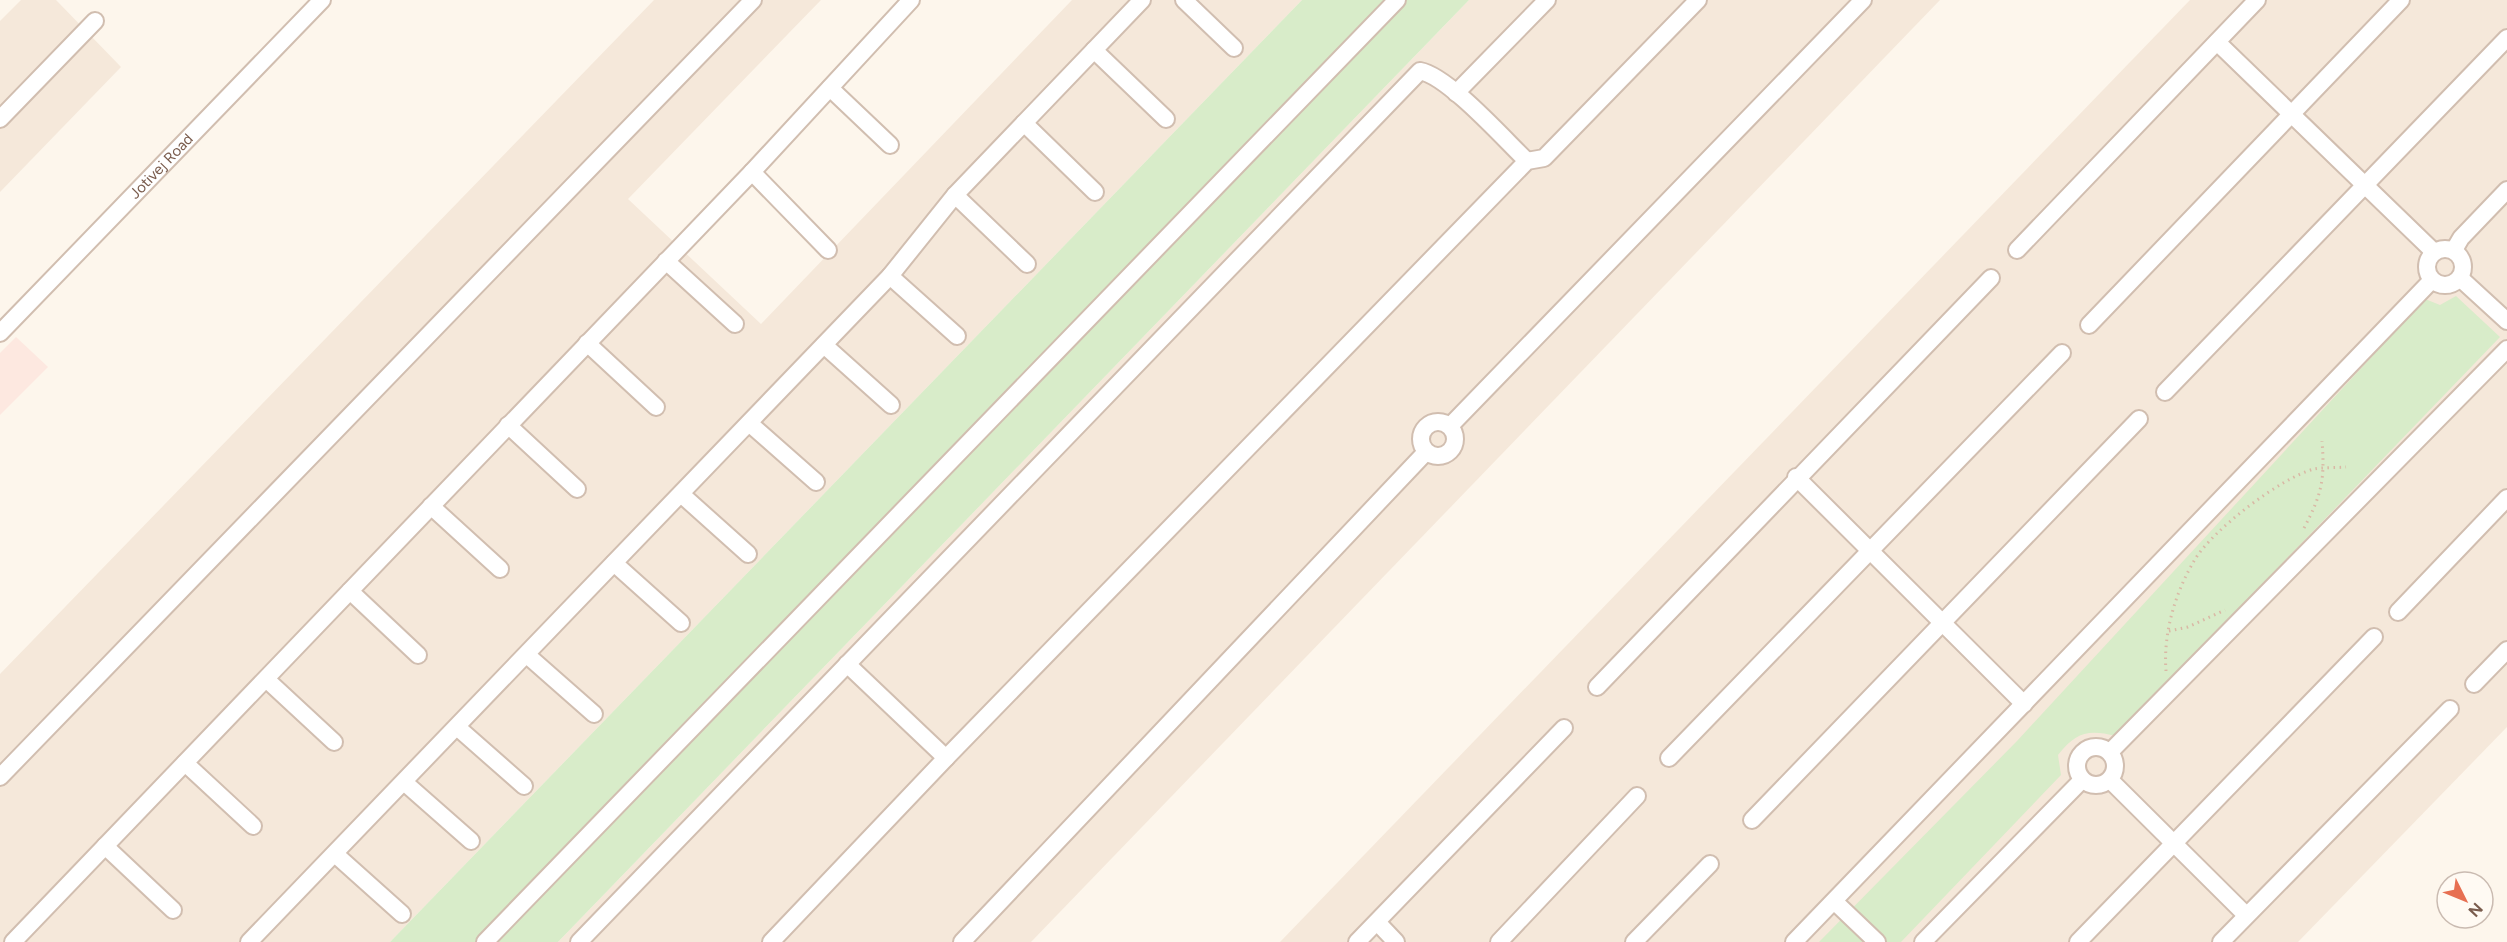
<svg xmlns="http://www.w3.org/2000/svg" width="2507" height="942" font-family="Figtree,sans-serif">
<style>
.residential{fill:#f5e8da}
.commercial{fill:#fde8e0}
.green{fill:#d8ecc9}
.lines{fill:none;stroke-linecap:round;stroke-linejoin:round}
.street-casing{stroke:#d1beb0;stroke-width:20}
.path{stroke:#d9b8a5;stroke-width:3;stroke-dasharray:1.5 4.5;stroke-linecap:butt}
.street{stroke:#fff;stroke-width:16}
.labels{text-anchor:middle;dominant-baseline:central;stroke-width:4.5;stroke-linejoin:round;paint-order:stroke}
.street-label{font-size:15px;fill:#7a5c4d;stroke:#fffaf3}
</style>
<rect width="100%" height="100%" fill="#fdf6ec"/>
<!-- residential -->
<g class="residential">
<polygon points="21,0 56,0 121,67 0,192 0,21"/>
<polygon points="654,0 821,0 628,199 761,324 1072,0 1302,0 390,942 0,942 0,674"/>
<polygon points="1469,0 1940,0 1031,942 558,942"/>
<polygon points="2190,0 2507,0 2507,727 2298,942 1280,942"/>
</g>
<!-- commercial -->
<polygon class="commercial" points="16,337 48,367 0,415 0,353"/>
<!-- green -->
<g class="green">
<polygon points="1302,0 1469,0 558,942 390,942"/>
<path d="M2456,296l44,41 -384,399c-28,-7 -40,-4 -58,19l3,20 -160,167h-82l198,-201 408,-442 15,6z"/>
</g>
<g class="lines">
<defs>
<g id="street">
<polyline points="1184,0 1234,48"/>
<polyline points="2217,42 2434,252"/>
<polyline points="1094,50 1166,119"/>
<polyline points="830,88 890,145"/>
<polyline points="1456,93 1547,0"/>
<polyline points="0,119 95,21"/>
<polyline points="1024,123 1095,192"/>
<polyline points="752,172 828,250"/>
<polyline points="955,195 1027,264"/>
<circle cx="2445" cy="267" r="18"/>
<polyline points="2017,250 2257,0"/>
<polyline points="2454,250 2461,238 2507,190"/>
<polyline points="666,261 735,324"/>
<polyline points="890,276 957,336"/>
<polyline points="2460,278 2507,321"/>
<polyline points="2089,325 2401,0"/>
<path id="s1" d="M0,333l322,-333"/>
<polyline points="587,343 656,407"/>
<polyline points="824,345 891,405"/>
<polyline points="2165,392 2507,38"/>
<circle cx="1438" cy="439" r="17"/>
<polyline points="749,423 816,482"/>
<polyline points="508,425 577,489"/>
<polyline points="1450,426 1863,0"/>
<polyline points="1796,477 2024,704"/>
<polyline points="681,494 748,554"/>
<polyline points="431,506 500,569"/>
<polyline points="614,563 681,623"/>
<polyline points="350,591 418,655"/>
<polyline points="2398,612 2507,498"/>
<polyline points="527,655 594,714"/>
<polyline points="847,664 946,758"/>
<polyline points="266,679 334,742"/>
<polyline points="2474,684 2507,650"/>
<polyline points="1597,687 1991,278"/>
<polyline points="457,727 524,786"/>
<circle cx="2096" cy="766" r="19"/>
<polyline points="2110,752 2507,349"/>
<polyline points="1669,758 2062,353"/>
<polyline points="185,763 253,826"/>
<polyline points="0,777 753,0"/>
<polyline points="2110,780 2246,915"/>
<polyline points="404,782 471,841"/>
<polyline points="1752,820 2139,419"/>
<polyline points="105,846 173,910"/>
<polyline points="335,854 402,914"/>
<polyline points="1834,901 1877,942"/>
<polyline points="1377,922 1396,942"/>
<polyline points="13,942 752,172 911,0"/>
<polyline points="249,942 890,276 955,195 1142,0"/>
<polyline points="485,942 1397,0"/>
<path d="M579,942l841,-871c28,5 84,68 107,90"/>
<polyline points="771,942 946,758 1527,161 1544,158 1698,0"/>
<polyline points="962,942 1426,452"/>
<polyline points="1357,942 1564,728"/>
<polyline points="1499,942 1637,796"/>
<polyline points="1634,942 1710,864"/>
<polyline points="1794,942 2432,280"/>
<polyline points="1923,942 2082,780"/>
<polyline points="2078,942 2374,637"/>
<polyline points="2221,942 2450,709"/>
</g>
</defs>
<!-- street casing -->
<use href="#street" class="street-casing"/>
<!-- path -->
<g class="path">
<path d="M2304,528c18,-34 21,-49 18,-87"/>
<polyline points="2169,631 2188,627 2225,610"/>
<path d="M2166,671c-3,-37 9,-78 28,-110 17,-30 86,-83 120,-92 10,-2 22,-1 32,-2"/>
</g>
<!-- street -->
<use href="#street" class="street"/>
</g>
<g class="labels">
<!-- street labels -->
<g class="street-label">
<text stroke="none"><textPath href="#s1" startOffset="232">Jotivej Road</textPath></text>
</g>
</g>
<!-- north arrow -->
<g transform="translate(2465 900) rotate(133)"><circle r="28" fill="#fffaf3" stroke="#cabbb1" stroke-width="1.5"/>
<path d="M0-4.5L10 22L0 15L-10 22Z" fill="#e76f51"/>
<text y="-9" font-size="16" font-weight="bold" text-anchor="middle" fill="#7a5c4d">N</text>
</g>
</svg>
